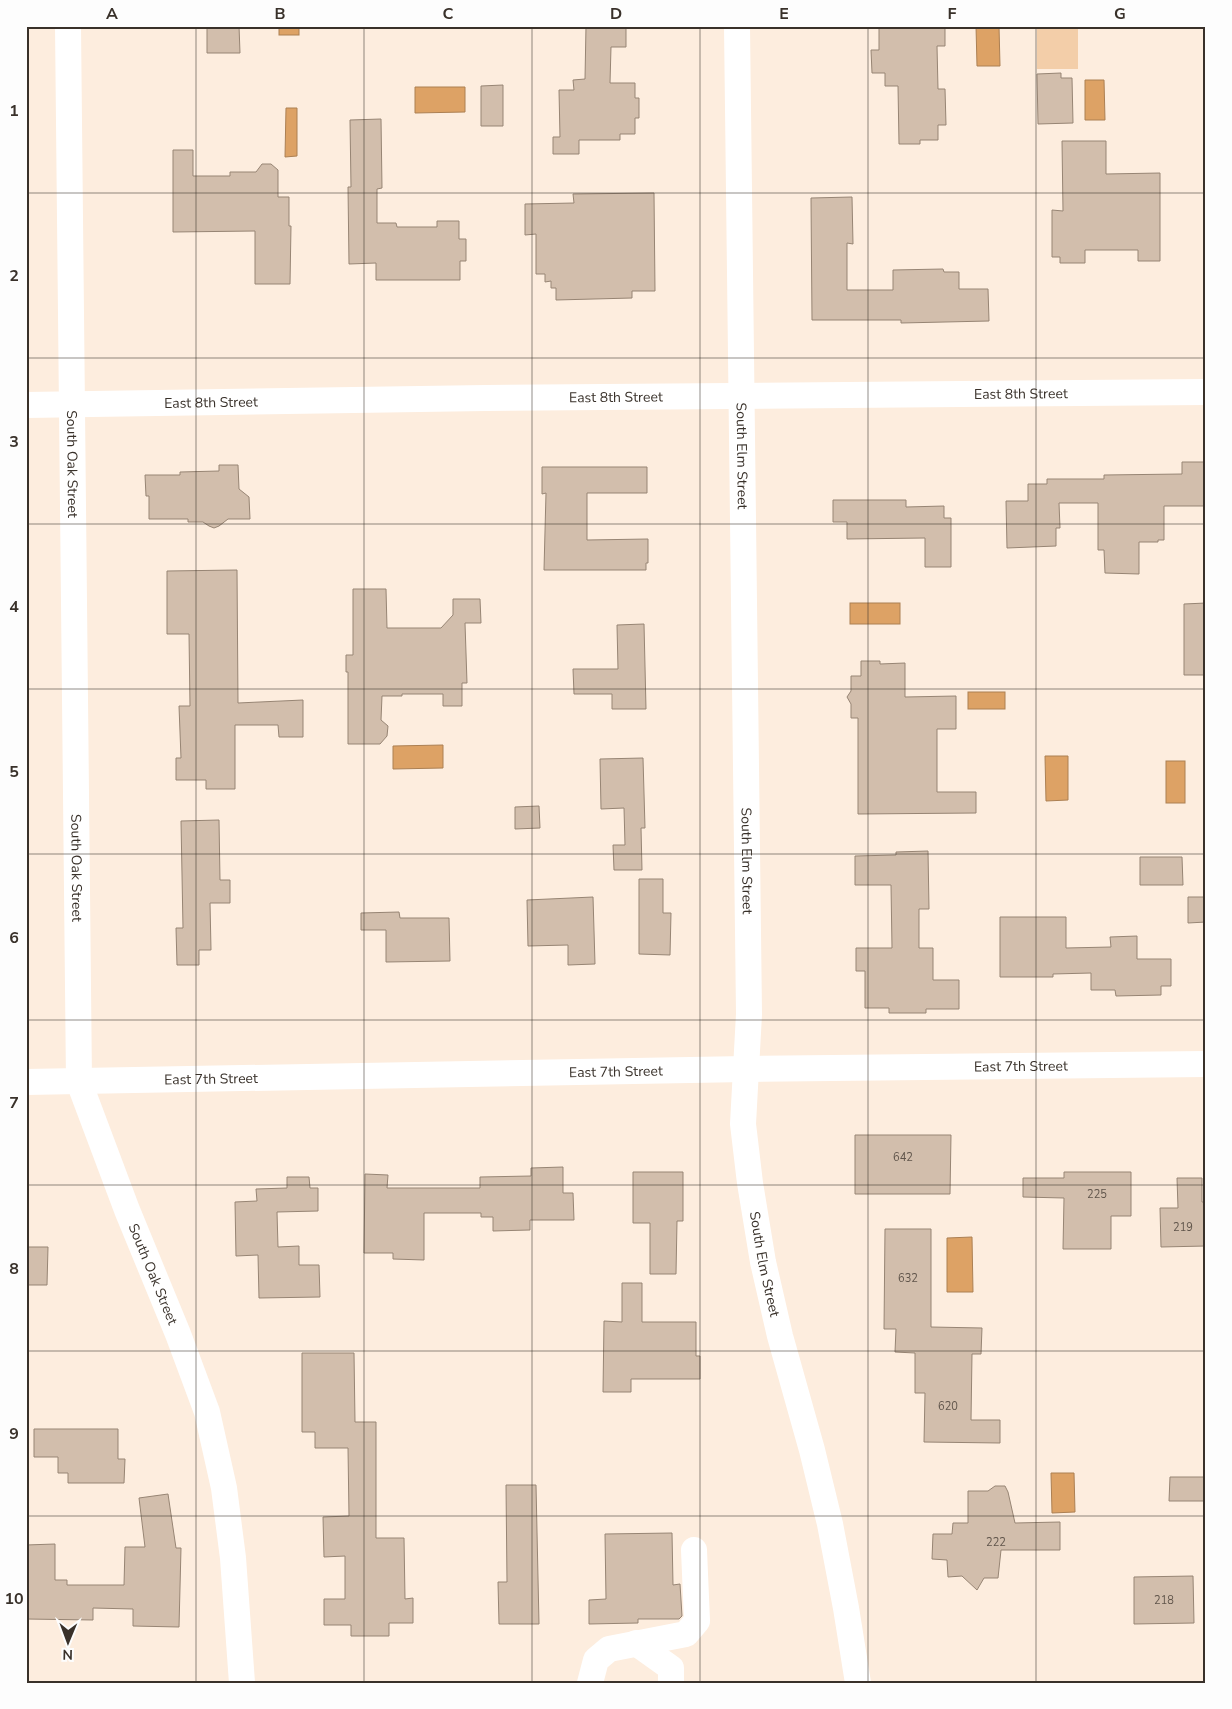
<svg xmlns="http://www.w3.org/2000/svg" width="1232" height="1709" font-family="'Nunito Sans',sans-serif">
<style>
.green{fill:#f3cea9}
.water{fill:#dda265;stroke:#ac8053}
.building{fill:#d2beac;stroke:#978574}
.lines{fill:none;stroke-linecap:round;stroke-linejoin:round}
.minor{stroke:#fff;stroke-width:26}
.grid{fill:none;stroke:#39312a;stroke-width:1;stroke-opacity:0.55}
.labels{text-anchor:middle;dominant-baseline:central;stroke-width:5;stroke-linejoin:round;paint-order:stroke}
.number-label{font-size:11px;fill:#5f544a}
.street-label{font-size:14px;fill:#39312a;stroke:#fdfdfd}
.neatline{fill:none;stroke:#39312a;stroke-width:2}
.grid-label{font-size:16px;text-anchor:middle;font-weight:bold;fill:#39312a}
</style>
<rect width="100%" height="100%" fill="#fdedde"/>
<!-- green -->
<rect class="green" x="1037" y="26" width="41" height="43"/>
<!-- water -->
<g class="water">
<rect x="279" y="26" width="20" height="9"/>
<polygon points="976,26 999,26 1000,66 977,66"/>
<polygon points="1085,80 1104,80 1105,120 1085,120"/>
<polygon points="415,87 465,87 465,112 415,113"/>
<polygon points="286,108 297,108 297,156 285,157"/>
<rect x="850" y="603" width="50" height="21"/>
<rect x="968" y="692" width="37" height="17"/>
<polygon points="443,745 443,768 393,769 393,746"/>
<polygon points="1045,756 1068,756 1068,800 1046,801"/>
<rect x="1166" y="761" width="19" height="42"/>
<polygon points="972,1237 973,1292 947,1292 947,1238"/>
<polygon points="1051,1473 1074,1473 1075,1512 1052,1513"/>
</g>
<!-- building -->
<g class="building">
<polygon points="207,26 239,26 240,53 207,53"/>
<polygon points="586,26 626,26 626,47 611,47 610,83 635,83 635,98 639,98 639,118 635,118 635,134 620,134 620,140 579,140 579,154 553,154 553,137 560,137 559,90 574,90 573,80 585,79"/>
<polygon points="879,26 945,26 945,46 937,46 938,89 945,89 946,125 938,125 938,140 920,140 920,144 899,144 898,86 885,86 885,73 872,73 871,50 879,50"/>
<polygon points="1061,73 1061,78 1072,78 1073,123 1038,124 1037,74"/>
<polygon points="503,85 503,126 481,126 481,86"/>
<polygon points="381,119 382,188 377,189 377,223 396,223 397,227 437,227 437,221 459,221 459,239 466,239 466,261 460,261 460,280 376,280 376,263 349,264 348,187 351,187 350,120"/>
<polygon points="1062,141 1106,141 1106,174 1160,173 1160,261 1138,261 1138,250 1085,250 1085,263 1060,263 1060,257 1052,257 1052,210 1063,211"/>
<polygon points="173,150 193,150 193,176 230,176 230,172 256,172 262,164 271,164 278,170 278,197 289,197 289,226 291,226 290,284 255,284 255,231 173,232"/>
<polygon points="654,193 655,291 632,291 632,298 556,300 556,288 551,288 551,281 545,282 545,274 536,274 536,234 525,235 525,204 574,203 573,194"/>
<polygon points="852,197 853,244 847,243 847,290 893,290 893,270 943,269 944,272 959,272 959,289 988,289 989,321 901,323 901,320 812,320 811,198"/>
<polygon points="1182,462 1206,462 1206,506 1164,506 1164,540 1158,540 1158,542 1139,542 1139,574 1105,573 1104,550 1098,550 1098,503 1059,503 1060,528 1056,528 1056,546 1007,548 1006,501 1028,501 1028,484 1047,484 1047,479 1104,479 1104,475 1182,474"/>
<polygon points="219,465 238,465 239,489 249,497 250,519 228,519 219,526 214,528 209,526 203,522 188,522 188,519 149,519 149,496 146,496 145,475 180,475 180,472 219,471"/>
<polygon points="542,467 647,467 647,493 587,493 587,540 648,539 648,563 646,563 646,570 544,570 546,493 542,494"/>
<polygon points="833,500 906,500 906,507 944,506 944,518 951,518 951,567 925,567 925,538 847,539 847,522 833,522"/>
<polygon points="237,570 238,703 303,700 303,737 279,737 278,725 235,725 235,789 206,789 206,780 176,780 176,758 181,758 179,706 190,706 189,634 167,634 167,571"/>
<polygon points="353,589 386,589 387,628 441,628 453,615 453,599 480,599 481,623 465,623 467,683 462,683 462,706 443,706 443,694 402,694 402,696 382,696 381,720 388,726 387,736 380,744 348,744 348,672 346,672 346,655 353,655"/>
<polygon points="1206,603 1206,675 1184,675 1184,604"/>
<polygon points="644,624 646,709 612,709 612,694 574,694 573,669 618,669 617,625"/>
<polygon points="861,661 880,661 880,664 905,663 905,697 956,696 956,729 937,729 937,792 976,792 976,813 858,814 858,718 851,718 851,704 847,697 851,691 851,676 861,676"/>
<polygon points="643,758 645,828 641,828 642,870 614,870 613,845 625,845 624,808 601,809 600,759"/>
<polygon points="539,806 540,828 515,829 515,807"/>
<polygon points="219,820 220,880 230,880 230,903 210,903 211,950 199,950 199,965 177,965 176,928 183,928 181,821"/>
<polygon points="928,851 929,909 919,909 919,948 933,948 933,980 959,980 959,1009 926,1009 926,1013 889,1013 889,1008 865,1008 865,971 856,971 856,948 892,948 891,885 855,885 855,856 896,855 896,852"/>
<polygon points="1140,857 1182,857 1183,885 1140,885"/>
<polygon points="639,879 663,879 663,913 671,913 670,955 639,954"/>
<polygon points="593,897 595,964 568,965 568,945 528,946 527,900"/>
<polygon points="1188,897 1206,897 1206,922 1188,923"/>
<polygon points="399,912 400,918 449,918 450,961 386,962 386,930 361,930 361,913"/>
<polygon points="1000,917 1066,917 1066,948 1111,947 1110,937 1137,936 1137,959 1171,959 1171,986 1161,986 1161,995 1116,996 1115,990 1091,990 1091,973 1053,974 1053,977 1000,977"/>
<polygon points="855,1135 951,1135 950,1194 855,1194"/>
<polygon points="563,1167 563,1193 573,1193 574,1220 530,1220 530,1230 493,1231 493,1217 481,1217 481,1213 424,1213 424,1260 393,1259 393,1253 364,1253 365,1174 388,1175 387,1188 480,1188 480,1177 531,1176 531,1168"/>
<polygon points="633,1172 683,1172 683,1221 677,1221 676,1274 650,1274 650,1223 633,1223"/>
<polygon points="1064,1172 1131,1172 1131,1216 1111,1216 1111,1249 1063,1249 1064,1198 1023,1197 1023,1178 1064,1178"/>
<polygon points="287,1177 309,1177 310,1188 318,1188 318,1211 277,1212 278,1247 299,1246 299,1265 319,1265 320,1297 259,1298 258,1255 236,1256 235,1202 257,1201 256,1189 287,1188"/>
<polygon points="1177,1178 1202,1178 1202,1202 1206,1202 1206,1246 1161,1247 1160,1208 1178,1208"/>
<polygon points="885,1229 931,1229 931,1327 982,1328 981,1354 972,1354 971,1420 1000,1420 1000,1443 924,1442 925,1393 915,1393 915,1353 895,1352 896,1329 884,1329"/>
<polygon points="26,1247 48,1247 47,1285 26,1285"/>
<polygon points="622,1283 642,1283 642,1322 696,1322 696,1356 700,1356 700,1379 631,1379 631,1392 603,1392 604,1321 622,1322"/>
<polygon points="302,1353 354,1353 355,1422 376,1422 376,1538 404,1538 405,1599 413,1598 413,1623 389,1623 389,1636 351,1636 351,1625 324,1625 324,1599 345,1599 345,1556 324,1557 323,1517 349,1516 348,1448 315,1448 315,1432 302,1432"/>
<polygon points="34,1429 118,1429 118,1459 125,1459 124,1483 68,1483 68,1473 58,1473 58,1457 34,1457"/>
<polygon points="1170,1477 1206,1477 1206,1501 1169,1501"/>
<polygon points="506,1485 536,1485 539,1624 499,1624 498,1582 507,1582"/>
<polygon points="995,1486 1005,1486 1008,1492 1015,1523 1060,1522 1060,1550 1001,1550 998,1578 984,1578 977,1590 962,1576 948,1577 947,1560 932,1559 933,1534 952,1534 953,1523 968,1523 968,1491 988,1491"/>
<polygon points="168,1494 176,1548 181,1548 179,1627 133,1626 133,1609 93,1608 93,1620 26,1619 26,1545 55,1544 55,1580 67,1580 67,1585 124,1585 125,1547 145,1547 139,1498"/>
<polygon points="672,1533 673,1585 680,1584 682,1616 679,1619 638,1619 638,1623 589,1624 589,1600 606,1599 605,1534"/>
<polygon points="1193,1576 1194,1623 1134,1624 1134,1577"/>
</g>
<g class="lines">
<!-- minor -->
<g class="minor">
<path id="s1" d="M68,26l11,1056 48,128 51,124 29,78 17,76 9,70 9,125"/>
<path id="s2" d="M737,26l12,988 -6,110 7,59 13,79 17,74 32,114 18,74 16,84 12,75"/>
<path id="s3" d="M26,405l460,-7 720,-6"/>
<path id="s4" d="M26,1082l720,-13 460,-5"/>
<polyline points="636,1643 671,1668 671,1683"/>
<polyline points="590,1683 596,1660 609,1649 686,1634 697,1621 694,1550"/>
</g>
</g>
<!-- grid -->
<path class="grid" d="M196,26v1657M364,26v1657M532,26v1657M700,26v1657M868,26v1657M1036,26v1657M26,193h1180M26,358h1180M26,524h1180M26,689h1180M26,854h1180M26,1020h1180M26,1185h1180M26,1351h1180M26,1516h1180"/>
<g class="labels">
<!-- number labels -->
<g class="number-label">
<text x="903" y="1157">642</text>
<text x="1097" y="1194">225</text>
<text x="1183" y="1227">219</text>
<text x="908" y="1278">632</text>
<text x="948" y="1406">620</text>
<text x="996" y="1542">222</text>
<text x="1164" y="1600">218</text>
</g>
<!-- street labels -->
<g class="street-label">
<text stroke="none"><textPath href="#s3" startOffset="995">East 8th Street</textPath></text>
<text stroke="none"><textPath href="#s3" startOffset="590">East 8th Street</textPath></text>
<text stroke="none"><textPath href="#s3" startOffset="185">East 8th Street</textPath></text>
<text stroke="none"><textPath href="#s2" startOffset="430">South Elm Street</textPath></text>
<text stroke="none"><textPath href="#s1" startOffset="438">South Oak Street</textPath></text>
<text stroke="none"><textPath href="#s2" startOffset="835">South Elm Street</textPath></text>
<text stroke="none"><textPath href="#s1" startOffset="842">South Oak Street</textPath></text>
<text stroke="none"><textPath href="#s4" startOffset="995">East 7th Street</textPath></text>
<text stroke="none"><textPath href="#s4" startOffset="590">East 7th Street</textPath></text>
<text stroke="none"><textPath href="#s4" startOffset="185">East 7th Street</textPath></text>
<text stroke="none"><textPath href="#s2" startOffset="1240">South Elm Street</textPath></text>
<text stroke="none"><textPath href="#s1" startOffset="1262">South Oak Street</textPath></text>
</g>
</g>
<!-- border -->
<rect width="1232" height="1709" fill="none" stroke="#fdfdfd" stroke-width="55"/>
<!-- north arrow -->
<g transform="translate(68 1642) rotate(181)" stroke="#fdfdfd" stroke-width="4" paint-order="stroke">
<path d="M0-4L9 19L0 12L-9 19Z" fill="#39312a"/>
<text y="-8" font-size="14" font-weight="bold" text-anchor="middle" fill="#39312a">N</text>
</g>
<rect x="28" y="28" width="1176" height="1654" class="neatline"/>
<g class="grid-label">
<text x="112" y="19">A</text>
<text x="280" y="19">B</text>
<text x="448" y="19">C</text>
<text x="616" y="19">D</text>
<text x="784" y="19">E</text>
<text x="952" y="19">F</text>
<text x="1120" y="19">G</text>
<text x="14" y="116">1</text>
<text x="14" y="281">2</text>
<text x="14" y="447">3</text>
<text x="14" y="612">4</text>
<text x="14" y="777">5</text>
<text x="14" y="943">6</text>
<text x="14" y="1108">7</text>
<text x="14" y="1274">8</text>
<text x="14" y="1439">9</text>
<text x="14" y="1604">10</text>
</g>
</svg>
